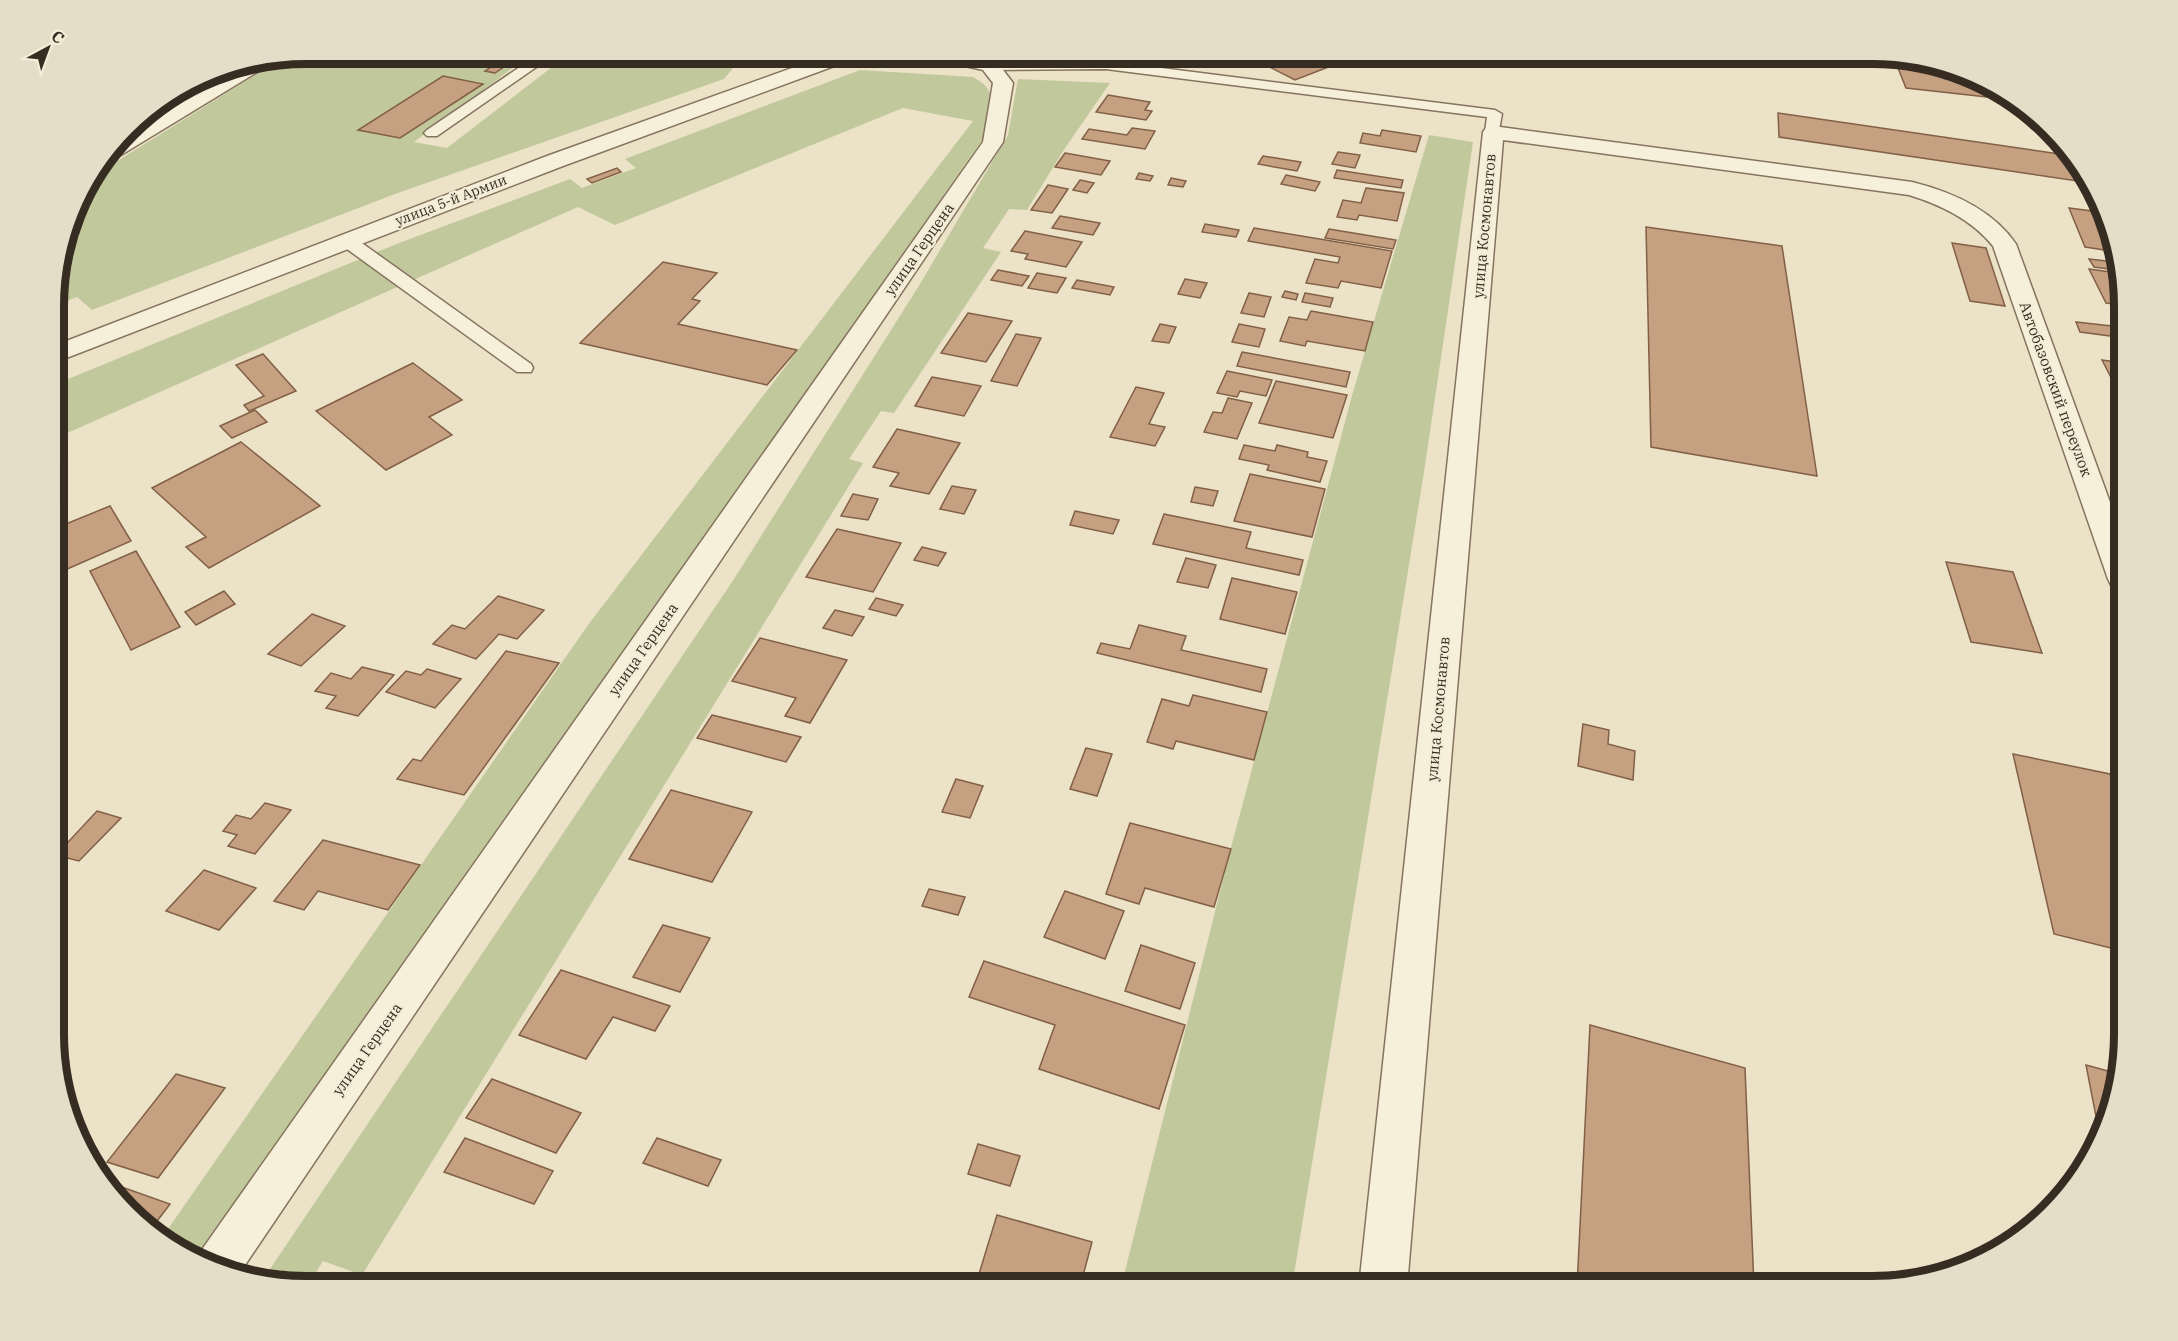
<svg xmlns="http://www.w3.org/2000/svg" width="2178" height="1341" font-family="'IBM Plex Serif',serif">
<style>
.green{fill:#c1c89c}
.building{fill:#c5a081;stroke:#826046;stroke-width:1.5}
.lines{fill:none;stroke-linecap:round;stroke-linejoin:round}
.service-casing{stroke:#85745e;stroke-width:3}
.minor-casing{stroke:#85745e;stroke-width:3}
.tertiary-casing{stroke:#85745e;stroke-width:3}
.path{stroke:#85745e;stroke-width:2;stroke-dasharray:3 1.5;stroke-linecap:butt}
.service{fill:#f6efda;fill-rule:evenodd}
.minor{fill:#f6efda;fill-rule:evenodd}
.tertiary{fill:#f6efda;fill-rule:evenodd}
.labels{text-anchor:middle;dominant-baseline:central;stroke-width:4.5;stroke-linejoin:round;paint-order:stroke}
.far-street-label{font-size:14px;fill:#372c21;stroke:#f3ecd6}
.street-label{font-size:15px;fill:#372c21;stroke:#f3ecd6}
.rim{fill:none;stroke:#372c21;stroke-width:8}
</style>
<rect width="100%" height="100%" fill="#ebe2c8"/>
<!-- green -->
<g class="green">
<path d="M307,54h224l-117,88 33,6 122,-94h166l3,8 -14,17 -329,115 -303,116 -15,-13 -21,8c0,-44 12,-95 39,-130l186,-116z"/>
<path d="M860,70l113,7c24,13 19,25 19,49l-791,1134 -34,-15 -6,-6 427,-614 385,-504 -70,-13 -288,117 -37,-18 -522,231v-54l343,-141 171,-64 12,9 54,-20 -11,-9z"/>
<polygon points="1018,79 1110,83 1063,151 1027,210 1009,209 983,248 1001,252 894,413 881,411 849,459 863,463 362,1275 323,1261 307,1287 262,1281 734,579 920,284 1008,135"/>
<polygon points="1429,135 1473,142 1424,472 1292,1287 1121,1287 1233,840 1353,392"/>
</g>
<!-- building -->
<g class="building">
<polygon points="1244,54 1362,54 1295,80"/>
<polygon points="1894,58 1952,67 2014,100 1906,88"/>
<polygon points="497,63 507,65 495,73 485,71"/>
<polygon points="443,76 483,84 400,138 358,130"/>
<polygon points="1108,95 1150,102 1145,110 1152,111 1146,120 1096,112"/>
<polygon points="1778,113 2066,155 2091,183 1779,137"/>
<polygon points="1132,128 1155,131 1145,149 1082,139 1089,129 1127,135"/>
<polygon points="1382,130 1421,136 1416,152 1360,143 1363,133 1380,136"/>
<polygon points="1338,152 1360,155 1355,168 1332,164"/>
<polygon points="1065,153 1110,161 1101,175 1055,167"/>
<polygon points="1263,156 1301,162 1297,171 1258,164"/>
<polygon points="617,168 621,172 592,183 587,179"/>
<polygon points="1337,170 1403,180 1401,188 1334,178"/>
<polygon points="1139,173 1153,176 1150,181 1136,179"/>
<polygon points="1286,175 1320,182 1315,191 1281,184"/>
<polygon points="1171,178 1186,181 1183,187 1168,185"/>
<polygon points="1080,180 1094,183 1087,193 1073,190"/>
<polygon points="1048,185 1068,189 1052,213 1031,210"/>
<polygon points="1366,188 1404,193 1397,221 1359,215 1357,220 1337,217 1343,200 1361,203"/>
<polygon points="2069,208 2100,212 2111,251 2085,247"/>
<polygon points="1060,216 1100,223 1093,235 1052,228"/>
<polygon points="1205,224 1239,230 1236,237 1202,232"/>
<polygon points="1646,227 1782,246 1817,476 1651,447"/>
<polygon points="1254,228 1392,251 1381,288 1341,281 1338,288 1306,283 1315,259 1338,263 1340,257 1248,241"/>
<polygon points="1329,229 1396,240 1393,249 1325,238"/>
<polygon points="1025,231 1082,242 1066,267 1025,259 1028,254 1011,251"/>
<polygon points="1952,243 1986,248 2005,306 1970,301"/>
<polygon points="2089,259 2115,262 2117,270 2094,267"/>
<polygon points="663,262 717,273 692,299 700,301 678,324 797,350 767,385 580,343"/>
<polygon points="2089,269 2118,273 2123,291 2123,305 2106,303"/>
<polygon points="998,270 1029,276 1022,286 991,280"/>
<polygon points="1037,273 1066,278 1057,293 1028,288"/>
<polygon points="1185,279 1207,283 1200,298 1178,294"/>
<polygon points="1077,280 1114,287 1110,295 1072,288"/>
<polygon points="1285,291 1298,294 1296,300 1282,297"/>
<polygon points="1249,293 1271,297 1264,317 1241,313"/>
<polygon points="1305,293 1333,298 1330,307 1302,302"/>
<polygon points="1311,311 1373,322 1365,351 1307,341 1305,346 1280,341 1289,317 1307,320"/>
<polygon points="968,313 1012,321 986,362 941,353"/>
<polygon points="2076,322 2112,326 2118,337 2080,332"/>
<polygon points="1160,324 1176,327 1169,343 1152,341"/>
<polygon points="1239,324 1265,329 1259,347 1232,342"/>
<polygon points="1016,334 1041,338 1017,386 991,381"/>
<polygon points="1242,352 1350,372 1346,387 1237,366"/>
<polygon points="263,354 296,391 249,411 244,405 264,396 236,365"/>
<polygon points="2102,360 2123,363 2123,392 2118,391"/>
<polygon points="413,363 462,400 429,417 452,435 386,470 316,411"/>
<polygon points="1227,371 1272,380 1266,396 1240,391 1237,397 1217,393"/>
<polygon points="932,377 981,386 964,416 915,406"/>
<polygon points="1276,381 1347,395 1333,438 1259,423"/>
<polygon points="1136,387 1164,393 1149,424 1165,427 1155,446 1110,437"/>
<polygon points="1228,398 1252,403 1237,439 1204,432 1213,412 1222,413"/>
<polygon points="255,410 267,422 232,438 220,426"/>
<polygon points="897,429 960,443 929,494 890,486 899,473 873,467"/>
<polygon points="241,442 320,506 209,568 186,547 206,537 152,488"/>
<polygon points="1244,445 1275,451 1277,445 1308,452 1307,457 1327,461 1320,482 1267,470 1269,465 1239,459"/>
<polygon points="1250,474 1325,489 1312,537 1234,521"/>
<polygon points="952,486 976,490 964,514 940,509"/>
<polygon points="1195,487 1218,491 1213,506 1191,502"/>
<polygon points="853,494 878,499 868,520 841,516"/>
<polygon points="110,506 131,541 65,570 56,553 56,528"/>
<polygon points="1075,511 1119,520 1113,534 1070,525"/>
<polygon points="1164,514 1251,532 1246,548 1303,560 1299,575 1153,544"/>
<polygon points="837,529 901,543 873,592 806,577"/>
<polygon points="922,547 946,553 938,566 914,560"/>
<polygon points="136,551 180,627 131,650 90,571"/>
<polygon points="1186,558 1216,565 1208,588 1177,582"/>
<polygon points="1946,562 2013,572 2042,653 1971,642"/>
<polygon points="1232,578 1297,592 1285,634 1220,619"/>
<polygon points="224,591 235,604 196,625 185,612"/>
<polygon points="498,596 544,610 517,639 499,634 476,659 433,644 452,625 465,629"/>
<polygon points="876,598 903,605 896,616 869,609"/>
<polygon points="835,610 864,617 852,636 823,628"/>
<polygon points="312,614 345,626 301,666 268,654"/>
<polygon points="1139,625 1186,636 1181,650 1267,669 1261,692 1097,653 1101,643 1130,649"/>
<polygon points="760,638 847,660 810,723 785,716 796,698 732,681"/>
<polygon points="506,651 559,663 464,795 397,779 413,759 421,761"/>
<polygon points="362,667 394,675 358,716 326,708 336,696 315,691 331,673 351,679"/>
<polygon points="427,669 461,679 435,708 386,692 406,671 421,675"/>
<polygon points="1193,695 1267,712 1254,760 1176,741 1173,749 1147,742 1162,699 1189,706"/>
<polygon points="712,715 801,737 786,762 697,738"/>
<polygon points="1583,724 1609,730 1608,744 1635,751 1633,780 1578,766"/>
<polygon points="1086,748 1112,754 1097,796 1070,789"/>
<polygon points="2013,754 2110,774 2123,821 2123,951 2054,934"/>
<polygon points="956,779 983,786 970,818 942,812"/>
<polygon points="671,790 752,812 712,882 629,859"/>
<polygon points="265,803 291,810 255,854 228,846 237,835 223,831 236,815 251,819"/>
<polygon points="97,811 121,818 79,861 56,855"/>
<polygon points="1130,823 1231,849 1214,907 1145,888 1139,904 1106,894"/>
<polygon points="323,840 420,865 388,910 318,891 304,910 274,901"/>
<polygon points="204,870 256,888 219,930 166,911"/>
<polygon points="929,889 965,897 958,915 922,906"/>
<polygon points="1065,891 1124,911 1105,959 1044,937"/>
<polygon points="663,925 710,938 680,992 633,977"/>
<polygon points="1141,945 1195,963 1180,1009 1125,991"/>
<polygon points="984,961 1185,1025 1159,1109 1039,1069 1055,1025 969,997"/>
<polygon points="561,970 670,1006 655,1031 613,1017 586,1059 519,1035"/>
<polygon points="1590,1025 1745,1068 1754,1287 1577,1287"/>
<polygon points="2086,1065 2119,1074 2111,1115 2100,1137"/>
<polygon points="176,1074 225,1088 158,1178 107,1162"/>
<polygon points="492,1079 581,1113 556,1153 466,1118"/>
<polygon points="465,1138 553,1171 534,1204 444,1172"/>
<polygon points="657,1138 721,1160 708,1186 643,1163"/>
<polygon points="978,1144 1020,1156 1010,1186 968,1174"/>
<polygon points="102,1180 170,1204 151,1229"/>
<polygon points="997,1215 1092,1242 1080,1287 975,1287"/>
</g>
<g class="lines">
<defs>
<g id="service">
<polygon points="539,54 555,54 437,136 427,136 424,133 427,130"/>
<polygon points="1106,61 1495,110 1502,114 1498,135 1488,135 1485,132 1487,117 1106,69 990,70 983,66 990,62"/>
<polygon points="346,235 352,236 531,364 533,368 531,372 517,372 340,244 338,240 340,236"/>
</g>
<g id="minor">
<polygon points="928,54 962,54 997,62 1013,83 1003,142 237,1277 196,1258 983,142 993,83 983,70 930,58"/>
<polygon points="265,62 264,68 121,155 110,156 126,135 237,68"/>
<path d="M1493,126l419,56c40,10 80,27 104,62l107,294v52l-11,-3 -4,-8 -115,-333c-22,-27 -52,-41 -84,-51l-406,-55 -96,1147h-48l124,-1155 3,-4z"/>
</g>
<polygon id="tertiary" points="831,54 858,54 856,58 563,166 56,362 56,345 547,156"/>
</defs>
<!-- service casing -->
<use href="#service" class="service-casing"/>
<!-- minor casing -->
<use href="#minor" class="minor-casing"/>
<!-- tertiary casing -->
<use href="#tertiary" class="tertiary-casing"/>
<!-- path -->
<polyline class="path" points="885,58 896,54"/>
<!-- service -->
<use href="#service" class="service"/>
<!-- minor -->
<use href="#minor" class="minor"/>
<!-- tertiary -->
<use href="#tertiary" class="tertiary"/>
</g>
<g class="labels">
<!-- far-street labels -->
<g class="far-street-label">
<text transform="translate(451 200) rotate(-21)">улица 5-й Армии</text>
</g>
<!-- street labels -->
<g class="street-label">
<text transform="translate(1484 226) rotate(-85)">улица Космонавтов</text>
<text transform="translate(919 249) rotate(-55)">улица Герцена</text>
<text transform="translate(2056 389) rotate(70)">Автобазовский переулок</text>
<text transform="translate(643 649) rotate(-55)">улица Герцена</text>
<text transform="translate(1438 709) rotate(-85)">улица Космонавтов</text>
<text transform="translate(367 1049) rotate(-55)">улица Герцена</text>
</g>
</g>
<!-- crop -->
<path d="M0 0H2178V1341H0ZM306 64H1872A242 242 0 0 1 2114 306V1034A242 242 0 0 1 1872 1276H306A242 242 0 0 1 64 1034V306A242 242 0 0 1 306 64Z" fill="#e4ddc8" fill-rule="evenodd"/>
<path class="rim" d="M306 64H1872A242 242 0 0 1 2114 306V1034A242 242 0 0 1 1872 1276H306A242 242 0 0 1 64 1034V306A242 242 0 0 1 306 64Z"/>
<!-- north arrow -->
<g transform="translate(48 48) rotate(41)" stroke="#f3ecd6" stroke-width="4.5" paint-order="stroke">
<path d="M0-4.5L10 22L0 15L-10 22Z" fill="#372c21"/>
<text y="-9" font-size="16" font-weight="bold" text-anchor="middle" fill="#372c21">С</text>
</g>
</svg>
